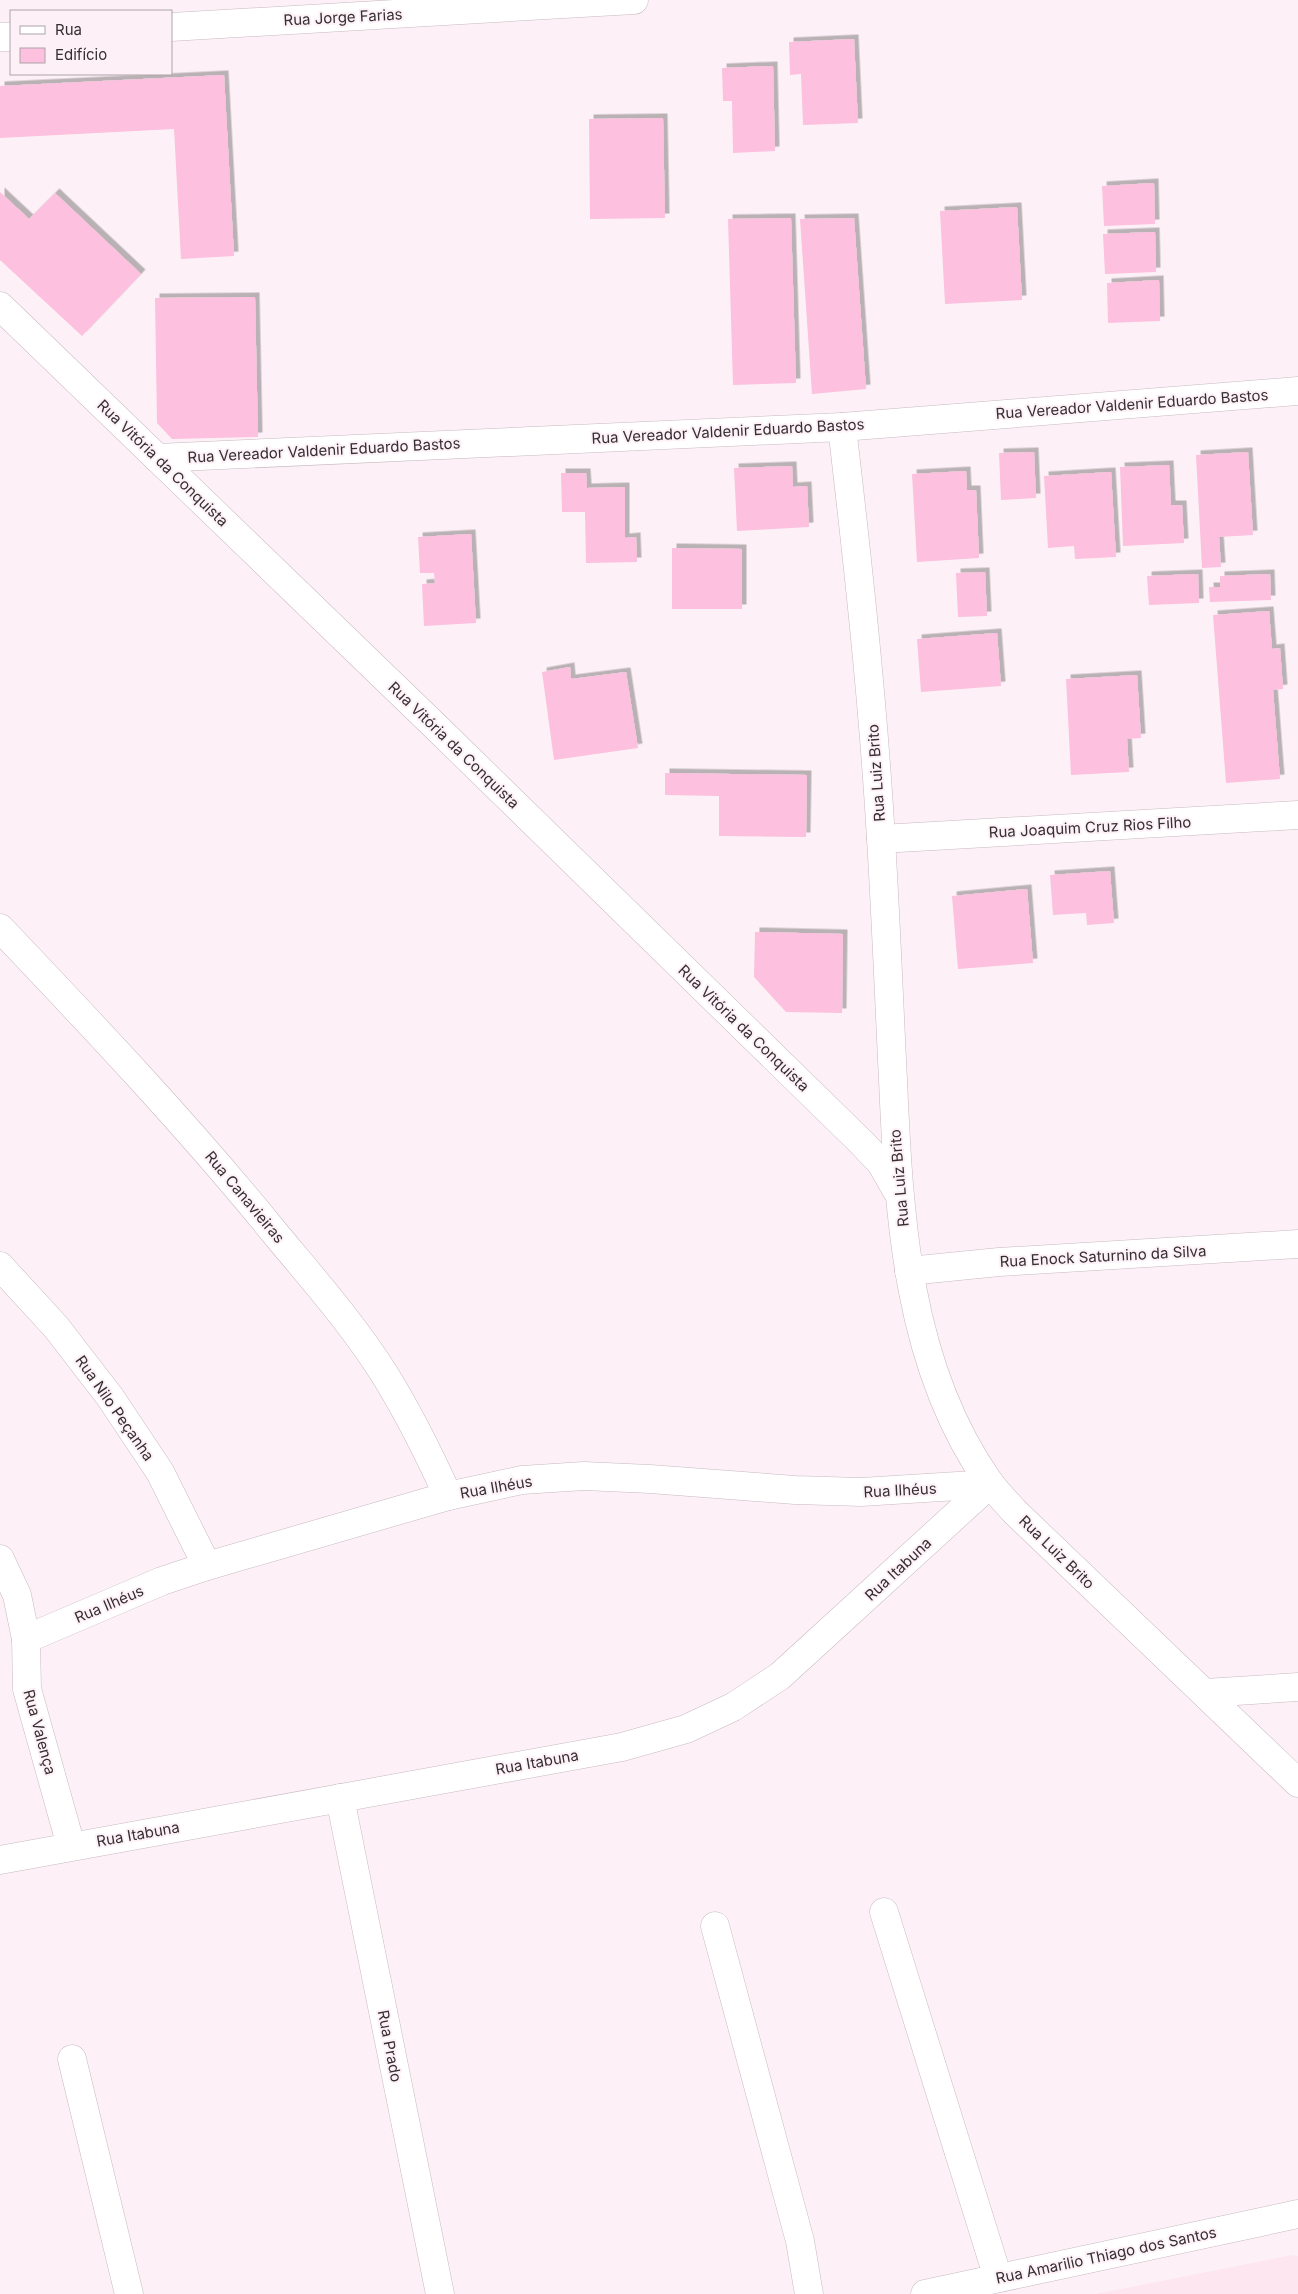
<svg xmlns="http://www.w3.org/2000/svg" width="1298" height="2294" font-family="Inter,sans-serif">
<style>
.built{fill:#fde6f0}
.building{fill:#fdc0de;filter:url(#shadow)}
.lines{fill:none;stroke-linecap:round;stroke-linejoin:round}
.minor-casing{stroke:#c8b9c0;stroke-width:29}
.major-casing{stroke:#c8b9c0;stroke-width:29}
.minor{stroke:#fff;stroke-width:28}
.major{stroke:#fff;stroke-width:28}
.labels{text-anchor:middle;dominant-baseline:central;stroke-width:4;stroke-linejoin:round;paint-order:stroke}
.street-label{font-size:15px;fill:#342f31;stroke:#fdf1f7}
</style>
<defs>
<filter id="shadow"><feDropShadow dx="4.5" dy="-4.5" stdDeviation="0" flood-color="#0004"/></filter>
</defs>
<rect width="100%" height="100%" fill="#fdf1f7"/>
<!-- built -->
<polygon class="built" points="1292,2255 1298,2256 1298,2294 1096,2294"/>
<!-- building -->
<g class="building">
<polygon points="854,39 858,123 803,125 801,74 790,75 789,42"/>
<polygon points="773,66 775,151 733,153 732,101 723,101 722,68"/>
<polygon points="224,75 234,256 181,259 174,129 0,138 0,86"/>
<polygon points="663,118 665,218 590,219 589,119"/>
<polygon points="1154,183 1155,224 1104,226 1102,186"/>
<polygon points="0,192 29,219 55,193 141,274 82,336 0,260"/>
<polygon points="1017,207 1022,300 945,304 940,211"/>
<polygon points="791,218 796,383 733,385 728,219"/>
<polygon points="854,218 866,389 812,394 800,219"/>
<polygon points="1155,232 1156,272 1105,274 1103,234"/>
<polygon points="1159,280 1160,321 1108,323 1107,283"/>
<polygon points="255,297 258,437 172,439 157,423 155,298"/>
<polygon points="1034,452 1036,498 1001,500 999,453"/>
<polygon points="1248,452 1253,535 1219,537 1221,567 1202,568 1196,455"/>
<polygon points="1169,465 1171,505 1182,505 1184,543 1123,546 1120,467"/>
<polygon points="792,466 793,487 807,486 809,527 737,531 734,468"/>
<polygon points="966,471 967,490 976,490 979,558 917,562 912,474"/>
<polygon points="1111,472 1116,557 1075,559 1074,546 1048,548 1044,476"/>
<polygon points="561,473 586,473 587,488 625,487 625,538 636,537 637,562 586,563 585,512 562,512"/>
<polygon points="471,534 476,623 424,626 422,584 435,583 434,573 420,573 418,537"/>
<polygon points="672,548 742,549 742,609 672,609"/>
<polygon points="985,572 987,616 958,617 956,573"/>
<polygon points="1198,574 1199,603 1149,605 1147,576"/>
<polygon points="1270,574 1271,600 1210,602 1209,587 1220,587 1220,576"/>
<polygon points="1269,611 1272,649 1280,648 1283,689 1273,690 1280,779 1226,783 1213,615"/>
<polygon points="997,633 1001,686 921,692 917,639"/>
<polygon points="570,667 571,679 626,672 638,748 554,760 542,672"/>
<polygon points="1137,675 1141,738 1127,739 1129,772 1071,775 1066,679"/>
<polygon points="665,773 807,775 806,837 719,836 719,796 665,795"/>
<polygon points="1110,871 1114,923 1087,925 1086,913 1053,915 1050,875"/>
<polygon points="1027,889 1033,963 958,969 952,896"/>
<polygon points="755,932 843,934 842,1013 786,1012 754,977"/>
</g>
<g class="lines">
<defs>
<g id="minor">
<polyline points="171,27 634,0"/>
<polyline points="0,37 11,37"/>
<polyline points="0,306 434,725 861,1142 881,1163 897,1191"/>
<path d="M842,427c16,137 31,274 39,412 5,81 8,161 12,241 6,138 14,286 96,402 8,11 17,20 26,30l283,271"/>
<polyline points="157,458 842,427 1298,391"/>
<polyline points="881,839 1298,815"/>
<path d="M0,928c94,99 188,198 274,304 38,46 79,92 111,143 24,39 44,79 63,121"/>
<polyline points="0,1266 56,1327 110,1397 160,1472 207,1566"/>
<polyline points="909,1271 999,1262 1298,1244"/>
<polyline points="0,1559 17,1595 26,1639 27,1689 71,1846"/>
<polyline points="26,1639 162,1581 207,1566 448,1496 522,1480 584,1476 650,1479 795,1490 861,1492 990,1484"/>
<polyline points="1205,1693 1298,1687"/>
<polyline points="340,1798 440,2294"/>
<polyline points="0,1860 622,1747 686,1729 733,1707 780,1676 990,1484"/>
<polyline points="884,1912 998,2278"/>
<polyline points="715,1926 800,2241 809,2294"/>
<polyline points="72,2059 129,2294"/>
</g>
<polyline id="major" points="925,2294 1298,2214"/>
</defs>
<!-- minor casing -->
<use href="#minor" class="minor-casing"/>
<!-- major casing -->
<use href="#major" class="major-casing"/>
<!-- minor -->
<use href="#minor" class="minor"/>
<!-- major -->
<use href="#major" class="major"/>
</g>
<g class="labels">
<!-- street labels -->
<g class="street-label">
<text transform="translate(343 17) rotate(-3)">Rua Jorge Farias</text>
<text transform="translate(1132 404) rotate(-4)">Rua Vereador Valdenir Eduardo Bastos</text>
<text transform="translate(728 431) rotate(-3)">Rua Vereador Valdenir Eduardo Bastos</text>
<text transform="translate(324 450) rotate(-3)">Rua Vereador Valdenir Eduardo Bastos</text>
<text transform="translate(163 463) rotate(44)">Rua Vitória da Conquista</text>
<text transform="translate(454 745) rotate(44)">Rua Vitória da Conquista</text>
<text transform="translate(876 773) rotate(-94)">Rua Luiz Brito</text>
<text transform="translate(1090 827) rotate(-3)">Rua Joaquim Cruz Rios Filho</text>
<text transform="translate(744 1028) rotate(44)">Rua Vitória da Conquista</text>
<text transform="translate(899 1178) rotate(-95)">Rua Luiz Brito</text>
<text transform="translate(245 1197) rotate(50)">Rua Canavieiras</text>
<text transform="translate(1103 1256) rotate(-3)">Rua Enock Saturnino da Silva</text>
<text transform="translate(115 1408) rotate(55)">Rua Nilo Peçanha</text>
<text transform="translate(496 1487) rotate(-10)">Rua Ilhéus</text>
<text transform="translate(900 1490) rotate(-3)">Rua Ilhéus</text>
<text transform="translate(1057 1552) rotate(44)">Rua Luiz Brito</text>
<text transform="translate(898 1569) rotate(-43)">Rua Itabuna</text>
<text transform="translate(109 1604) rotate(-23)">Rua Ilhéus</text>
<text transform="translate(40 1732) rotate(75)">Rua Valença</text>
<text transform="translate(537 1762) rotate(-10)">Rua Itabuna</text>
<text transform="translate(138 1834) rotate(-10)">Rua Itabuna</text>
<text transform="translate(390 2046) rotate(79)">Rua Prado</text>
<text transform="translate(1106 2255) rotate(-12)">Rua Amarilio Thiago dos Santos</text>
</g>
</g>
<!-- legend -->
<rect x="10" y="10" width="162" height="65" fill="#fdf1f7" stroke="#ada3a8"/>
<rect x="20" y="26" width="25" height="8" fill="#ffffff" stroke="#ada3a8"/>
<text x="55" y="35" font-size="15" fill="#342f31">Rua</text>
<rect x="20" y="48" width="25" height="15" fill="#fdc0de" stroke="#ada3a8"/>
<text x="55" y="60" font-size="15" fill="#342f31">Edifício</text>
</svg>
